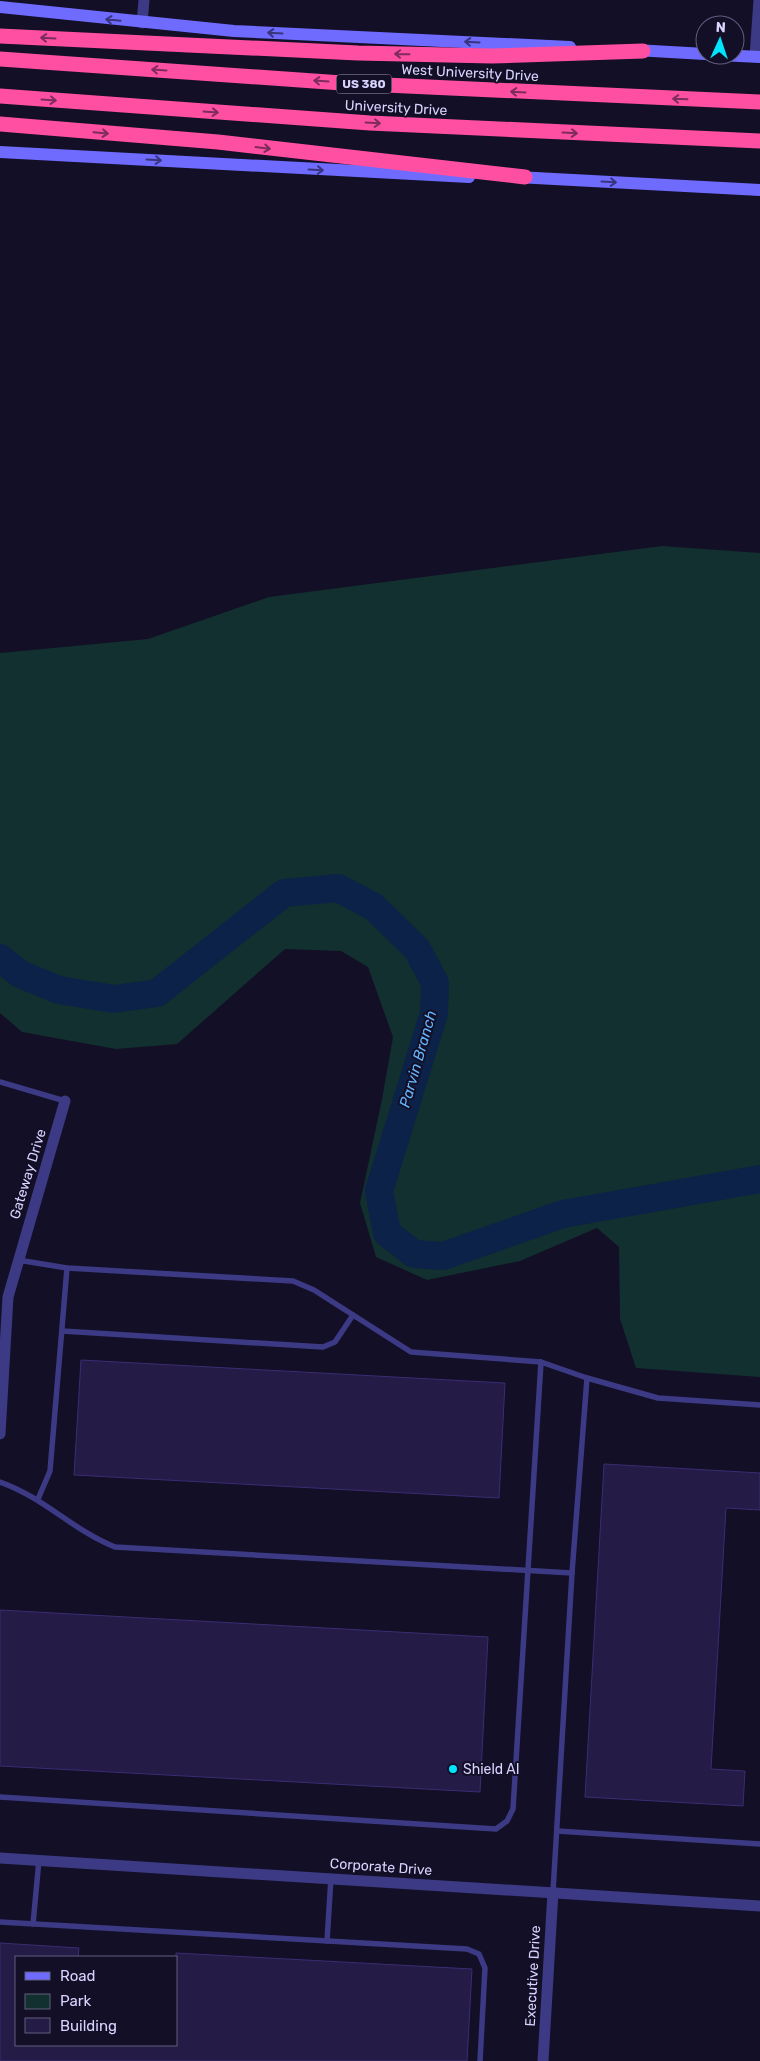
<svg xmlns="http://www.w3.org/2000/svg" width="760" height="2061" font-family="Rubik,sans-serif">
<style>
.green{fill:#12302f}
.lines{fill:none;stroke-linecap:round;stroke-linejoin:round}
.river{stroke:#0c2248;stroke-width:28}
.building{fill:#241b47;stroke:#3b2d73}
.lane{stroke:#3d3a85;stroke-width:5.5}
.street{stroke:#3d3a85;stroke-width:11}
.secondary{stroke:#6f6bff;stroke-width:12}
.highway{stroke:#ff4fa3;stroke-width:15}
.oneway{stroke:#38347d}
.oneway2{stroke:#7d2c5e}
.poi-dot{fill:#00e5ff;stroke:#130f26;stroke-width:2}
.labels{text-anchor:middle;dominant-baseline:central;stroke-width:4;stroke-linejoin:round;paint-order:stroke}
.shield{fill:#130f26;stroke:#9e99be;stroke-width:1}
.shield-label{font-size:12px;font-weight:bold;fill:#d9d4ff}
.street-label{font-size:14px;fill:#d9d4ff;stroke:#130f26}
.poi-label{font-size:14px;fill:#d9d4ff;stroke:#130f26;text-anchor:start}
.water-label{font-size:15px;font-style:italic;fill:#62b6ff;stroke:#130f26}
</style>
<rect width="100%" height="100%" fill="#130f26"/>
<!-- green -->
<polygon class="green" points="662,546 760,553 760,1377 636,1368 620,1319 619,1247 597,1228 520,1261 427,1280 376,1257 360,1203 382,1099 393,1037 368,967 341,951 285,949 177,1044 116,1049 22,1032 0,1013 0,653 148,639 269,597"/>
<g class="lines">
<!-- river -->
<polyline class="river" points="0,958 20,974 59,990 114,999 157,993 284,893 338,888 374,907 417,949 435,983 434,1013 379,1191 387,1233 414,1254 443,1256 563,1214 760,1179"/>
</g>
<!-- building -->
<g class="building">
<polygon points="81,1360 505,1383 499,1498 74,1475"/>
<polygon points="604,1464 760,1473 760,1510 726,1508 711,1769 745,1771 743,1806 585,1797"/>
<polygon points="0,1610 488,1637 480,1792 0,1766"/>
<polygon points="0,1943 79,1948 78,1957 16,1957 16,2045 176,2045 176,1953 472,1969 467,2061 0,2061"/>
</g>
<g class="lines">
<!-- lane -->
<g class="lane">
<polyline points="0,1082 65,1101"/>
<polyline points="18,1260 67,1268 293,1281 314,1290 411,1352 541,1362 587,1378 572,1573 553,1892"/>
<polyline points="62,1331 323,1347 335,1342 353,1315"/>
<polyline points="587,1378 658,1398 760,1405"/>
<path d="M0,1482c43,15 74,49 115,65l457,26"/>
<polyline points="38,1499 50,1471 67,1268"/>
<polyline points="0,1797 496,1829 507,1821 513,1809 541,1362"/>
<polyline points="557,1831 760,1844"/>
<polyline points="0,1922 467,1949 479,1954 485,1968 480,2061"/>
<polyline points="33,1924 39,1860"/>
<polyline points="327,1941 331,1878"/>
</g>
<!-- street -->
<g class="street">
<polyline points="142,23 144,0"/>
<polyline points="755,57 759,0"/>
<polyline points="0,1434 8,1297 65,1101"/>
<polyline points="0,1858 760,1906"/>
<polyline points="543,2061 553,1892"/>
</g>
<!-- secondary -->
<g class="secondary">
<polyline points="0,7 234,31 570,47"/>
<polyline points="635,50 705,54"/>
<polyline points="719,55 760,57"/>
<polyline points="0,152 469,177"/>
<polyline points="517,177 760,190"/>
</g>
<!-- highway -->
<g class="highway">
<polyline points="0,36 358,53 492,56 643,51"/>
<polyline points="0,59 342,83 760,102"/>
<polyline points="0,96 370,123 760,141"/>
<polyline points="0,124 218,142 525,177"/>
</g>
</g>
<!-- one-way arrows -->
<defs><path id="oneway-shaft" d="M-6 0H5M1.5-3L5.5 0L1.5 3" fill="none" stroke-width="1.6" stroke-linecap="round" stroke-linejoin="round" transform="scale(1.25)"/></defs>
<g class="oneway">
<use href="#oneway-shaft" transform="translate(113 20) rotate(-174)"/>
<use href="#oneway-shaft" transform="translate(275 33) rotate(-177)"/>
<use href="#oneway-shaft" transform="translate(472 42) rotate(-177)"/>
<use href="#oneway-shaft" transform="translate(154 160) rotate(3)"/>
<use href="#oneway-shaft" transform="translate(316 170) rotate(3)"/>
<use href="#oneway-shaft" transform="translate(609 182) rotate(3)"/>
</g>
<g class="oneway2">
<use href="#oneway-shaft" transform="translate(48 38) rotate(-177)"/>
<use href="#oneway-shaft" transform="translate(402 54) rotate(-179)"/>
<use href="#oneway-shaft" transform="translate(159 70) rotate(-176)"/>
<use href="#oneway-shaft" transform="translate(321 81) rotate(-176)"/>
<use href="#oneway-shaft" transform="translate(518 92) rotate(-177)"/>
<use href="#oneway-shaft" transform="translate(680 99) rotate(-178)"/>
<use href="#oneway-shaft" transform="translate(49 100) rotate(4)"/>
<use href="#oneway-shaft" transform="translate(211 112) rotate(4)"/>
<use href="#oneway-shaft" transform="translate(373 123) rotate(3)"/>
<use href="#oneway-shaft" transform="translate(101 133) rotate(5)"/>
<use href="#oneway-shaft" transform="translate(570 133) rotate(3)"/>
<use href="#oneway-shaft" transform="translate(263 148) rotate(7)"/>
</g>
<!-- markers -->
<circle class="poi-dot" cx="453" cy="1769" r="5"/>
<g class="labels">
<!-- shield labels -->
<rect class="shield" x="336.5" y="74.5" width="55" height="19" rx="4"/>
<g class="shield-label">
<text x="364" y="84">US 380</text>
</g>
<!-- street labels -->
<g class="street-label">
<text transform="translate(470 73) rotate(3)">West University Drive</text>
<text transform="translate(396 108) rotate(3)">University Drive</text>
<text transform="translate(28 1174) rotate(-73)">Gateway Drive</text>
<text transform="translate(381 1867) rotate(4)">Corporate Drive</text>
<text transform="translate(533 1976) rotate(-87)">Executive Drive</text>
</g>
<!-- poi labels -->
<g class="poi-label">
<text x="463" y="1769">Shield AI</text>
</g>
<!-- water labels -->
<g class="water-label">
<text transform="translate(418 1059) rotate(-74)">Parvin Branch</text>
</g>
</g>
<!-- legend -->
<rect x="15" y="1956" width="162" height="90" fill="#130f26" stroke="#625e7d"/>
<rect x="25" y="1972" width="25" height="8" fill="#6f6bff" stroke="#625e7d"/>
<text x="60" y="1981" font-size="15" fill="#d9d4ff">Road</text>
<rect x="25" y="1994" width="25" height="15" fill="#12302f" stroke="#625e7d"/>
<text x="60" y="2006" font-size="15" fill="#d9d4ff">Park</text>
<rect x="25" y="2018" width="25" height="15" fill="#241b47" stroke="#625e7d"/>
<text x="60" y="2031" font-size="15" fill="#d9d4ff">Building</text>
<!-- north arrow -->
<g transform="translate(720 40) rotate(3)"><circle r="24" fill="#130f26" stroke="#625e7d"/>
<path d="M0-4L9 19L0 12L-9 19Z" fill="#00e5ff"/>
<text y="-8" font-size="14" font-weight="bold" text-anchor="middle" fill="#d9d4ff">N</text>
</g>
</svg>
